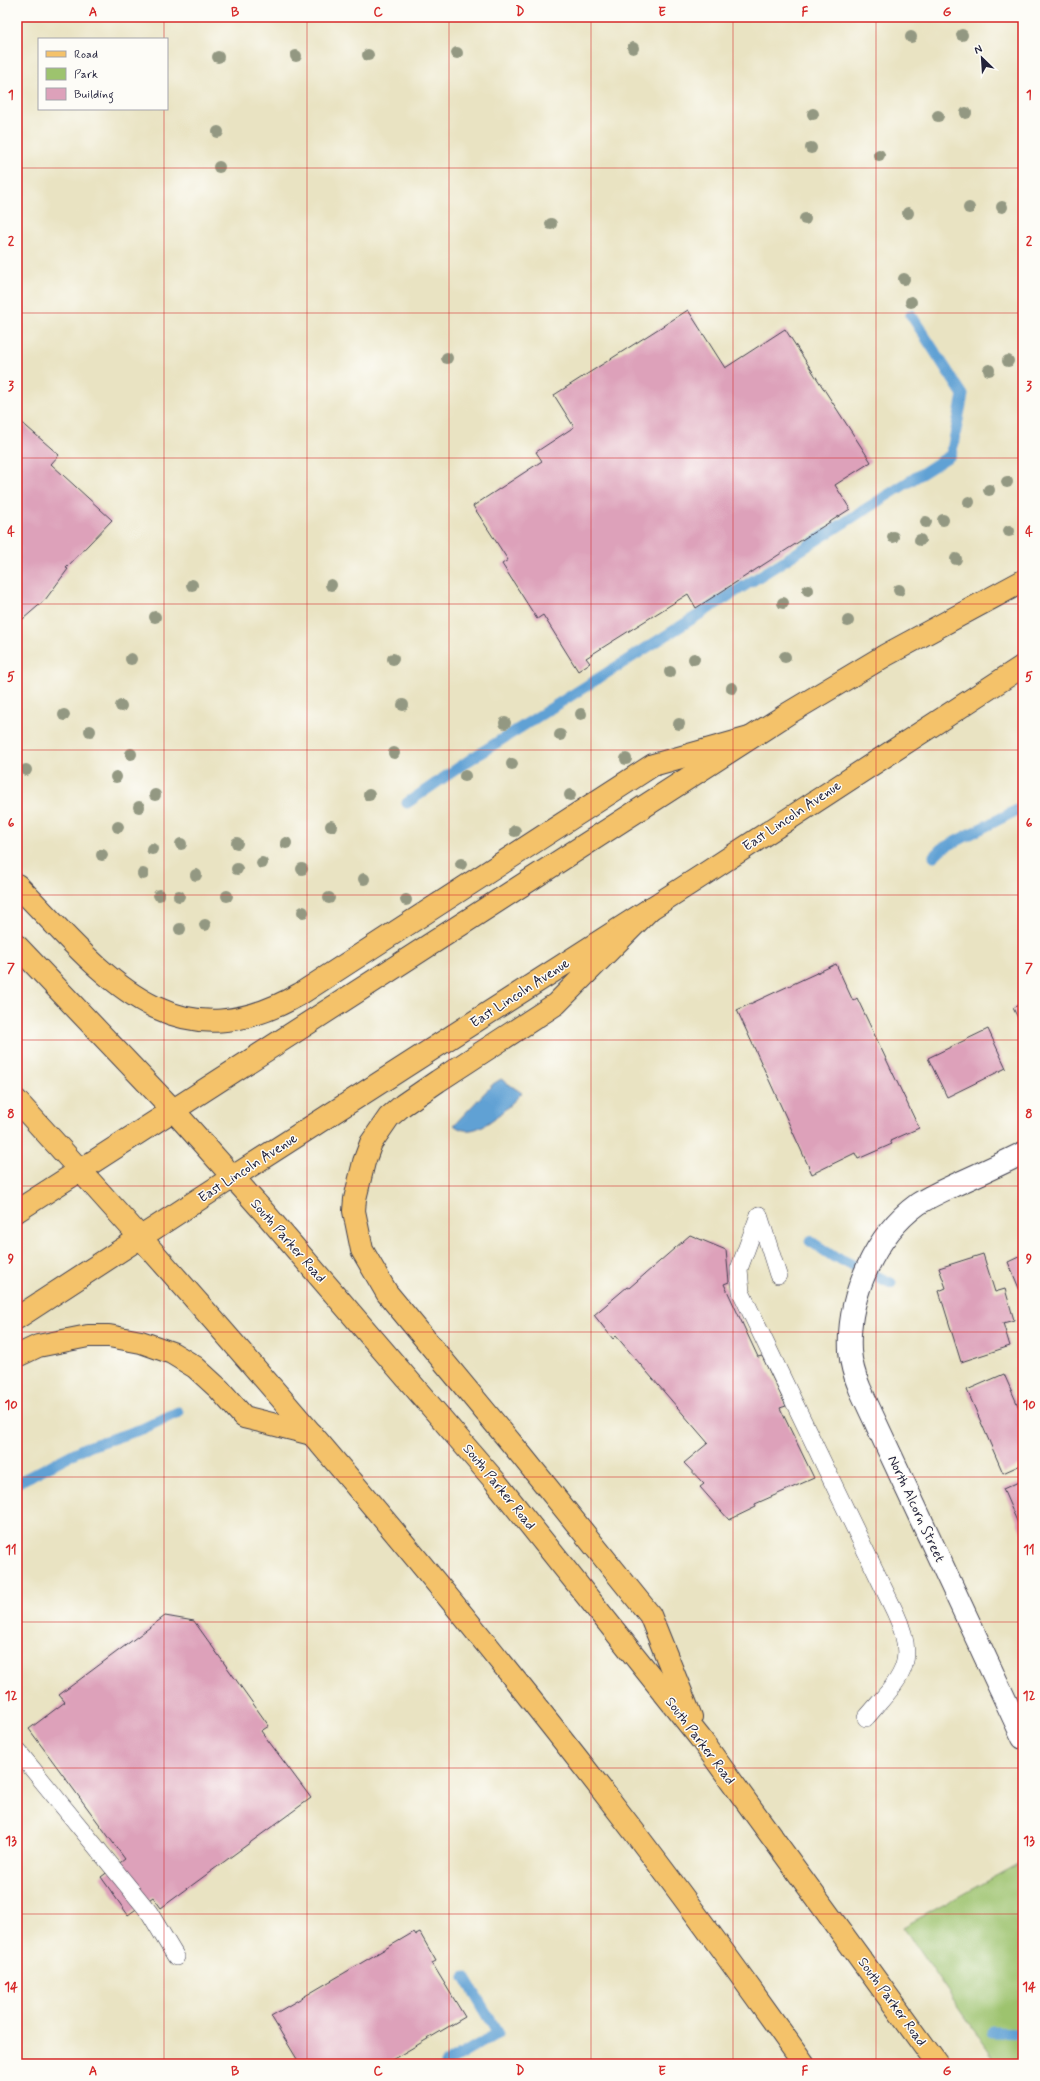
<svg xmlns="http://www.w3.org/2000/svg" width="1040" height="2081" font-family="Mynerve,sans-serif">
<style>
.green{fill:#9dc36e;stroke:#607254}
.water{fill:#61a1d4;stroke:#426288}
.lines{fill:none;stroke-linecap:round;stroke-linejoin:round}
.stream{stroke:#61a1d4;stroke-width:11}
.building{fill:#dda1ba}
.lane-casing{stroke:#403f4f;stroke-width:18}
.street-casing{stroke:#403f4f;stroke-width:24}
.primary-casing{stroke:#403f4f;stroke-width:24}
.highway-casing{stroke:#403f4f;stroke-width:24}
.lane{stroke:#fff;stroke-width:17}
.street{stroke:#fff;stroke-width:22}
.primary{stroke:#f4c26a;stroke-width:22}
.highway{stroke:#f4c26a;stroke-width:22}
.tree{fill:#939882}
.grid{fill:none;stroke:#d62828;stroke-width:1;stroke-opacity:0.55}
.labels{text-anchor:middle;dominant-baseline:central;stroke-width:3;stroke-linejoin:round;paint-order:stroke}
.street-label{font-size:14px;fill:#22223b;stroke:#fdfcf7}
.neatline{fill:none;stroke:#d62828;stroke-width:1.5}
.grid-label{font-size:13px;text-anchor:middle;font-weight:bold;fill:#d62828}
</style>
<rect width="100%" height="100%" fill="#fdfcf7"/>
<filter id="ink" filterUnits="userSpaceOnUse"><feTurbulence type="fractalNoise" baseFrequency=".025" numOctaves="2"/><feDisplacementMap in="SourceGraphic" scale="8" xChannelSelector="R" yChannelSelector="G"/><feConvolveMatrix kernelMatrix="1 2 1 2 8 2 1 2 1" color-interpolation-filters="sRGB"/></filter>
<filter id="wash" filterUnits="userSpaceOnUse"><feTurbulence type="fractalNoise" baseFrequency=".012" numOctaves="4" result="noise"/><feDisplacementMap in="SourceGraphic" scale="16" xChannelSelector="R" yChannelSelector="G"/><feGaussianBlur stdDeviation="0.9" result="paint"/><feColorMatrix in="noise" values="0 0 0 0 0 0 0 0 0 0 0 0 0 0 0 0 0 1.4 0 .05"/><feComposite in="paint" operator="in"/></filter>
<g filter="url(#wash)">
<rect width="100%" height="100%" fill="#e9e3c2"/>
<!-- green -->
<polygon class="green" points="1023,1861 1023,2064 998,2064 903,1927"/>
<!-- water -->
<path class="water" d="M501,1079l21,14c-15,14 -47,51 -68,32l39,-41z"/>
<g class="lines">
<!-- stream -->
<g class="stream">
<polyline points="407,803 471,759 951,455 963,395 911,315"/>
<polyline points="934,856 941,849 1023,807"/>
<polyline points="810,1241 834,1257"/>
<polyline points="840,1259 891,1283"/>
<polyline points="17,1483 84,1448 142,1429 178,1412"/>
<polyline points="992,2032 1023,2033"/>
<polyline points="445,2064 498,2033 465,1977"/>
</g>
</g>
<g id="blocks">
<!-- building -->
<g class="building">
<polygon points="688,310 725,368 785,329 871,462 835,485 850,509 696,608 688,594 586,658 590,663 578,671 543,615 537,619 502,564 508,560 473,506 542,461 536,452 574,427 554,395"/>
<polygon points="19,420 59,455 51,464 112,520 66,568 68,569 45,600 23,619 20,617 17,620 17,422"/>
<polygon points="836,964 853,1001 857,998 919,1128 890,1141 892,1144 858,1159 855,1153 812,1174 737,1010"/>
<polygon points="1023,1003 1023,1028 1013,1008"/>
<polygon points="988,1029 1006,1068 947,1097 928,1058"/>
<polygon points="690,1235 726,1250 729,1282 724,1284 758,1357 762,1356 786,1406 780,1408 814,1478 755,1504 756,1507 729,1520 700,1487 704,1484 684,1463 708,1443 616,1336 613,1339 594,1315 627,1287 629,1288"/>
<polygon points="983,1254 995,1292 1005,1289 1014,1320 1003,1323 1010,1346 961,1362 939,1291 946,1288 939,1268"/>
<polygon points="1023,1255 1023,1292 1021,1293 1008,1262"/>
<polygon points="1004,1374 1023,1417 1023,1464 1003,1473 967,1390"/>
<polygon points="1023,1480 1023,1535 1003,1489"/>
<polygon points="165,1616 194,1621 269,1726 261,1731 311,1798 161,1908 153,1897 128,1915 101,1877 125,1859 29,1729 65,1702 59,1695"/>
<polygon points="414,1932 416,1935 420,1933 436,1961 432,1963 465,2017 385,2064 300,2064 271,2016"/>
</g>
</g>
</g>
<g filter="url(#ink)">
<use href="#blocks" fill-opacity="0" stroke="#403f4f" stroke-width="1"/>
<g class="lines">
<defs>
<g id="lane">
<path d="M759,1215l-20,54 2,23 154,320c25,53 4,67 -29,106"/>
<polyline points="759,1215 778,1275"/>
<polyline points="17,1750 149,1912 176,1957"/>
</g>
<path id="street" d="M1023,1153c-22,11 -44,21 -66,31 -13,6 -27,12 -39,20 -43,31 -71,93 -68,147 1,13 5,26 10,38l163,349"/>
<g id="primary">
<polyline points="17,1211 789,713 886,655 1023,581"/>
<polyline points="17,1318 233,1177 703,875 1023,666"/>
</g>
<g id="highway">
<path d="M17,885c84,86 153,184 283,109l353,-229 96,-27"/>
<polyline points="651,908 556,1004 438,1081 403,1105 389,1117 371,1143 364,1162 355,1199 354,1211 362,1250 387,1293 522,1456 650,1615 691,1717"/>
<polyline points="17,946 174,1111 264,1212 495,1481 700,1738 937,2064"/>
<path d="M17,1101c208,227 410,462 598,706 65,84 128,171 189,257"/>
<polyline points="17,1356 38,1346 88,1336 109,1336 141,1342 172,1353 195,1367 219,1389 244,1417 312,1434"/>
</g>
</defs>
<!-- lane casing -->
<use href="#lane" class="lane-casing"/>
<!-- street casing -->
<use href="#street" class="street-casing"/>
<!-- primary casing -->
<use href="#primary" class="primary-casing"/>
<!-- highway casing -->
<use href="#highway" class="highway-casing"/>
<!-- lane -->
<use href="#lane" class="lane"/>
<!-- street -->
<use href="#street" class="street"/>
<!-- primary -->
<use href="#primary" class="primary"/>
<!-- highway -->
<use href="#highway" class="highway"/>
</g>
<!-- trees -->
<g class="tree">
<circle cx="962" cy="35" r="6"/>
<circle cx="911" cy="37" r="6"/>
<circle cx="633" cy="48" r="6"/>
<circle cx="457" cy="53" r="6"/>
<circle cx="368" cy="55" r="6"/>
<circle cx="296" cy="56" r="6"/>
<circle cx="218" cy="57" r="6"/>
<circle cx="966" cy="113" r="6"/>
<circle cx="813" cy="114" r="6"/>
<circle cx="938" cy="116" r="6"/>
<circle cx="218" cy="132" r="6"/>
<circle cx="811" cy="148" r="6"/>
<circle cx="879" cy="155" r="6"/>
<circle cx="219" cy="167" r="6"/>
<circle cx="1002" cy="207" r="6"/>
<circle cx="969" cy="208" r="6"/>
<circle cx="908" cy="213" r="6"/>
<circle cx="805" cy="219" r="6"/>
<circle cx="551" cy="224" r="6"/>
<circle cx="904" cy="279" r="6"/>
<circle cx="911" cy="302" r="6"/>
<circle cx="447" cy="358" r="6"/>
<circle cx="1008" cy="361" r="6"/>
<circle cx="989" cy="370" r="6"/>
<circle cx="1007" cy="482" r="6"/>
<circle cx="989" cy="490" r="6"/>
<circle cx="969" cy="502" r="6"/>
<circle cx="943" cy="520" r="6"/>
<circle cx="926" cy="522" r="6"/>
<circle cx="1009" cy="531" r="6"/>
<circle cx="893" cy="537" r="6"/>
<circle cx="920" cy="540" r="6"/>
<circle cx="956" cy="559" r="6"/>
<circle cx="192" cy="585" r="6"/>
<circle cx="331" cy="585" r="6"/>
<circle cx="808" cy="590" r="6"/>
<circle cx="899" cy="590" r="6"/>
<circle cx="783" cy="603" r="6"/>
<circle cx="155" cy="617" r="6"/>
<circle cx="848" cy="621" r="6"/>
<circle cx="785" cy="657" r="6"/>
<circle cx="131" cy="659" r="6"/>
<circle cx="393" cy="659" r="6"/>
<circle cx="694" cy="659" r="6"/>
<circle cx="670" cy="672" r="6"/>
<circle cx="732" cy="688" r="6"/>
<circle cx="403" cy="705" r="6"/>
<circle cx="121" cy="706" r="6"/>
<circle cx="581" cy="714" r="6"/>
<circle cx="64" cy="715" r="6"/>
<circle cx="505" cy="723" r="6"/>
<circle cx="679" cy="724" r="6"/>
<circle cx="90" cy="731" r="6"/>
<circle cx="560" cy="735" r="6"/>
<circle cx="394" cy="753" r="6"/>
<circle cx="131" cy="754" r="6"/>
<circle cx="626" cy="759" r="6"/>
<circle cx="512" cy="764" r="6"/>
<circle cx="26" cy="770" r="6"/>
<circle cx="465" cy="776" r="6"/>
<circle cx="116" cy="777" r="6"/>
<circle cx="155" cy="795" r="6"/>
<circle cx="369" cy="795" r="6"/>
<circle cx="570" cy="795" r="6"/>
<circle cx="139" cy="807" r="6"/>
<circle cx="331" cy="826" r="6"/>
<circle cx="118" cy="827" r="6"/>
<circle cx="515" cy="831" r="6"/>
<circle cx="237" cy="843" r="6"/>
<circle cx="286" cy="843" r="6"/>
<circle cx="181" cy="844" r="6"/>
<circle cx="152" cy="849" r="6"/>
<circle cx="102" cy="855" r="6"/>
<circle cx="262" cy="863" r="6"/>
<circle cx="461" cy="864" r="6"/>
<circle cx="237" cy="869" r="6"/>
<circle cx="302" cy="869" r="6"/>
<circle cx="143" cy="874" r="6"/>
<circle cx="196" cy="875" r="6"/>
<circle cx="364" cy="879" r="6"/>
<circle cx="159" cy="895" r="6"/>
<circle cx="179" cy="896" r="6"/>
<circle cx="227" cy="896" r="6"/>
<circle cx="329" cy="898" r="6"/>
<circle cx="406" cy="900" r="6"/>
<circle cx="303" cy="912" r="6"/>
<circle cx="205" cy="925" r="6"/>
<circle cx="180" cy="929" r="6"/>
</g>
</g>
<!-- grid -->
<path class="grid" d="M164,17v22M307,17v2047M449,17v2047M591,17v2047M733,17v2047M876,17v2047M164,109v1955M17,168h1006M17,313h1006M17,458h1006M17,604h1006M17,750h1006M17,895h1006M17,1040h1006M17,1186h1006M17,1332h1006M17,1477h1006M17,1622h1006M17,1768h1006M17,1914h1006"/>
<g class="labels">
<!-- street labels -->
<g class="street-label">
<text transform="translate(792 816) rotate(-34)">East Lincoln Avenue</text>
<text transform="translate(520 993) rotate(-33)">East Lincoln Avenue</text>
<text transform="translate(248 1168) rotate(-33)">East Lincoln Avenue</text>
<text transform="translate(288 1241) rotate(49)">South Parker Road</text>
<text transform="translate(499 1487) rotate(51)">South Parker Road</text>
<text transform="translate(916 1509) rotate(65)">North Alcorn Street</text>
<text transform="translate(700 1741) rotate(53)">South Parker Road</text>
<text transform="translate(892 2002) rotate(54)">South Parker Road</text>
</g>
</g>
<!-- margin -->
<rect width="1040" height="2081" fill="none" stroke="#fdfcf7" stroke-width="44"/>
<!-- legend -->
<rect x="38" y="38" width="130" height="72" fill="#fdfcf7" stroke="#a5a5ac"/>
<rect x="46" y="51" width="20" height="6" fill="#f4c26a" stroke="#a5a5ac"/>
<text x="74" y="58" font-size="12" fill="#22223b">Road</text>
<rect x="46" y="68" width="20" height="12" fill="#9dc36e" stroke="#a5a5ac"/>
<text x="74" y="78" font-size="12" fill="#22223b">Park</text>
<rect x="46" y="88" width="20" height="12" fill="#dda1ba" stroke="#a5a5ac"/>
<text x="74" y="98" font-size="12" fill="#22223b">Building</text>
<!-- north arrow -->
<g transform="translate(982 58) rotate(335)" stroke="#fdfcf7" stroke-width="3" paint-order="stroke">
<path d="M0-3L7 15L0 10L-7 15Z" fill="#22223b"/>
<text y="-6" font-size="11" font-weight="bold" text-anchor="middle" fill="#22223b">N</text>
</g>
<rect x="22" y="22" width="996" height="2037" class="neatline"/>
<g class="grid-label">
<text x="93" y="16">A</text>
<text x="235" y="16">B</text>
<text x="378" y="16">C</text>
<text x="520" y="16">D</text>
<text x="662" y="16">E</text>
<text x="805" y="16">F</text>
<text x="947" y="16">G</text>
<text x="11" y="99">1</text>
<text x="1029" y="99">1</text>
<text x="11" y="245">2</text>
<text x="1029" y="245">2</text>
<text x="11" y="390">3</text>
<text x="1029" y="390">3</text>
<text x="11" y="536">4</text>
<text x="1029" y="536">4</text>
<text x="11" y="681">5</text>
<text x="1029" y="681">5</text>
<text x="11" y="827">6</text>
<text x="1029" y="827">6</text>
<text x="11" y="972">7</text>
<text x="1029" y="972">7</text>
<text x="11" y="1118">8</text>
<text x="1029" y="1118">8</text>
<text x="11" y="1263">9</text>
<text x="1029" y="1263">9</text>
<text x="11" y="1409">10</text>
<text x="1029" y="1409">10</text>
<text x="11" y="1554">11</text>
<text x="1029" y="1554">11</text>
<text x="11" y="1700">12</text>
<text x="1029" y="1700">12</text>
<text x="11" y="1845">13</text>
<text x="1029" y="1845">13</text>
<text x="11" y="1991">14</text>
<text x="1029" y="1991">14</text>
<text x="93" y="2075">A</text>
<text x="235" y="2075">B</text>
<text x="378" y="2075">C</text>
<text x="520" y="2075">D</text>
<text x="662" y="2075">E</text>
<text x="805" y="2075">F</text>
<text x="947" y="2075">G</text>
</g>
</svg>
